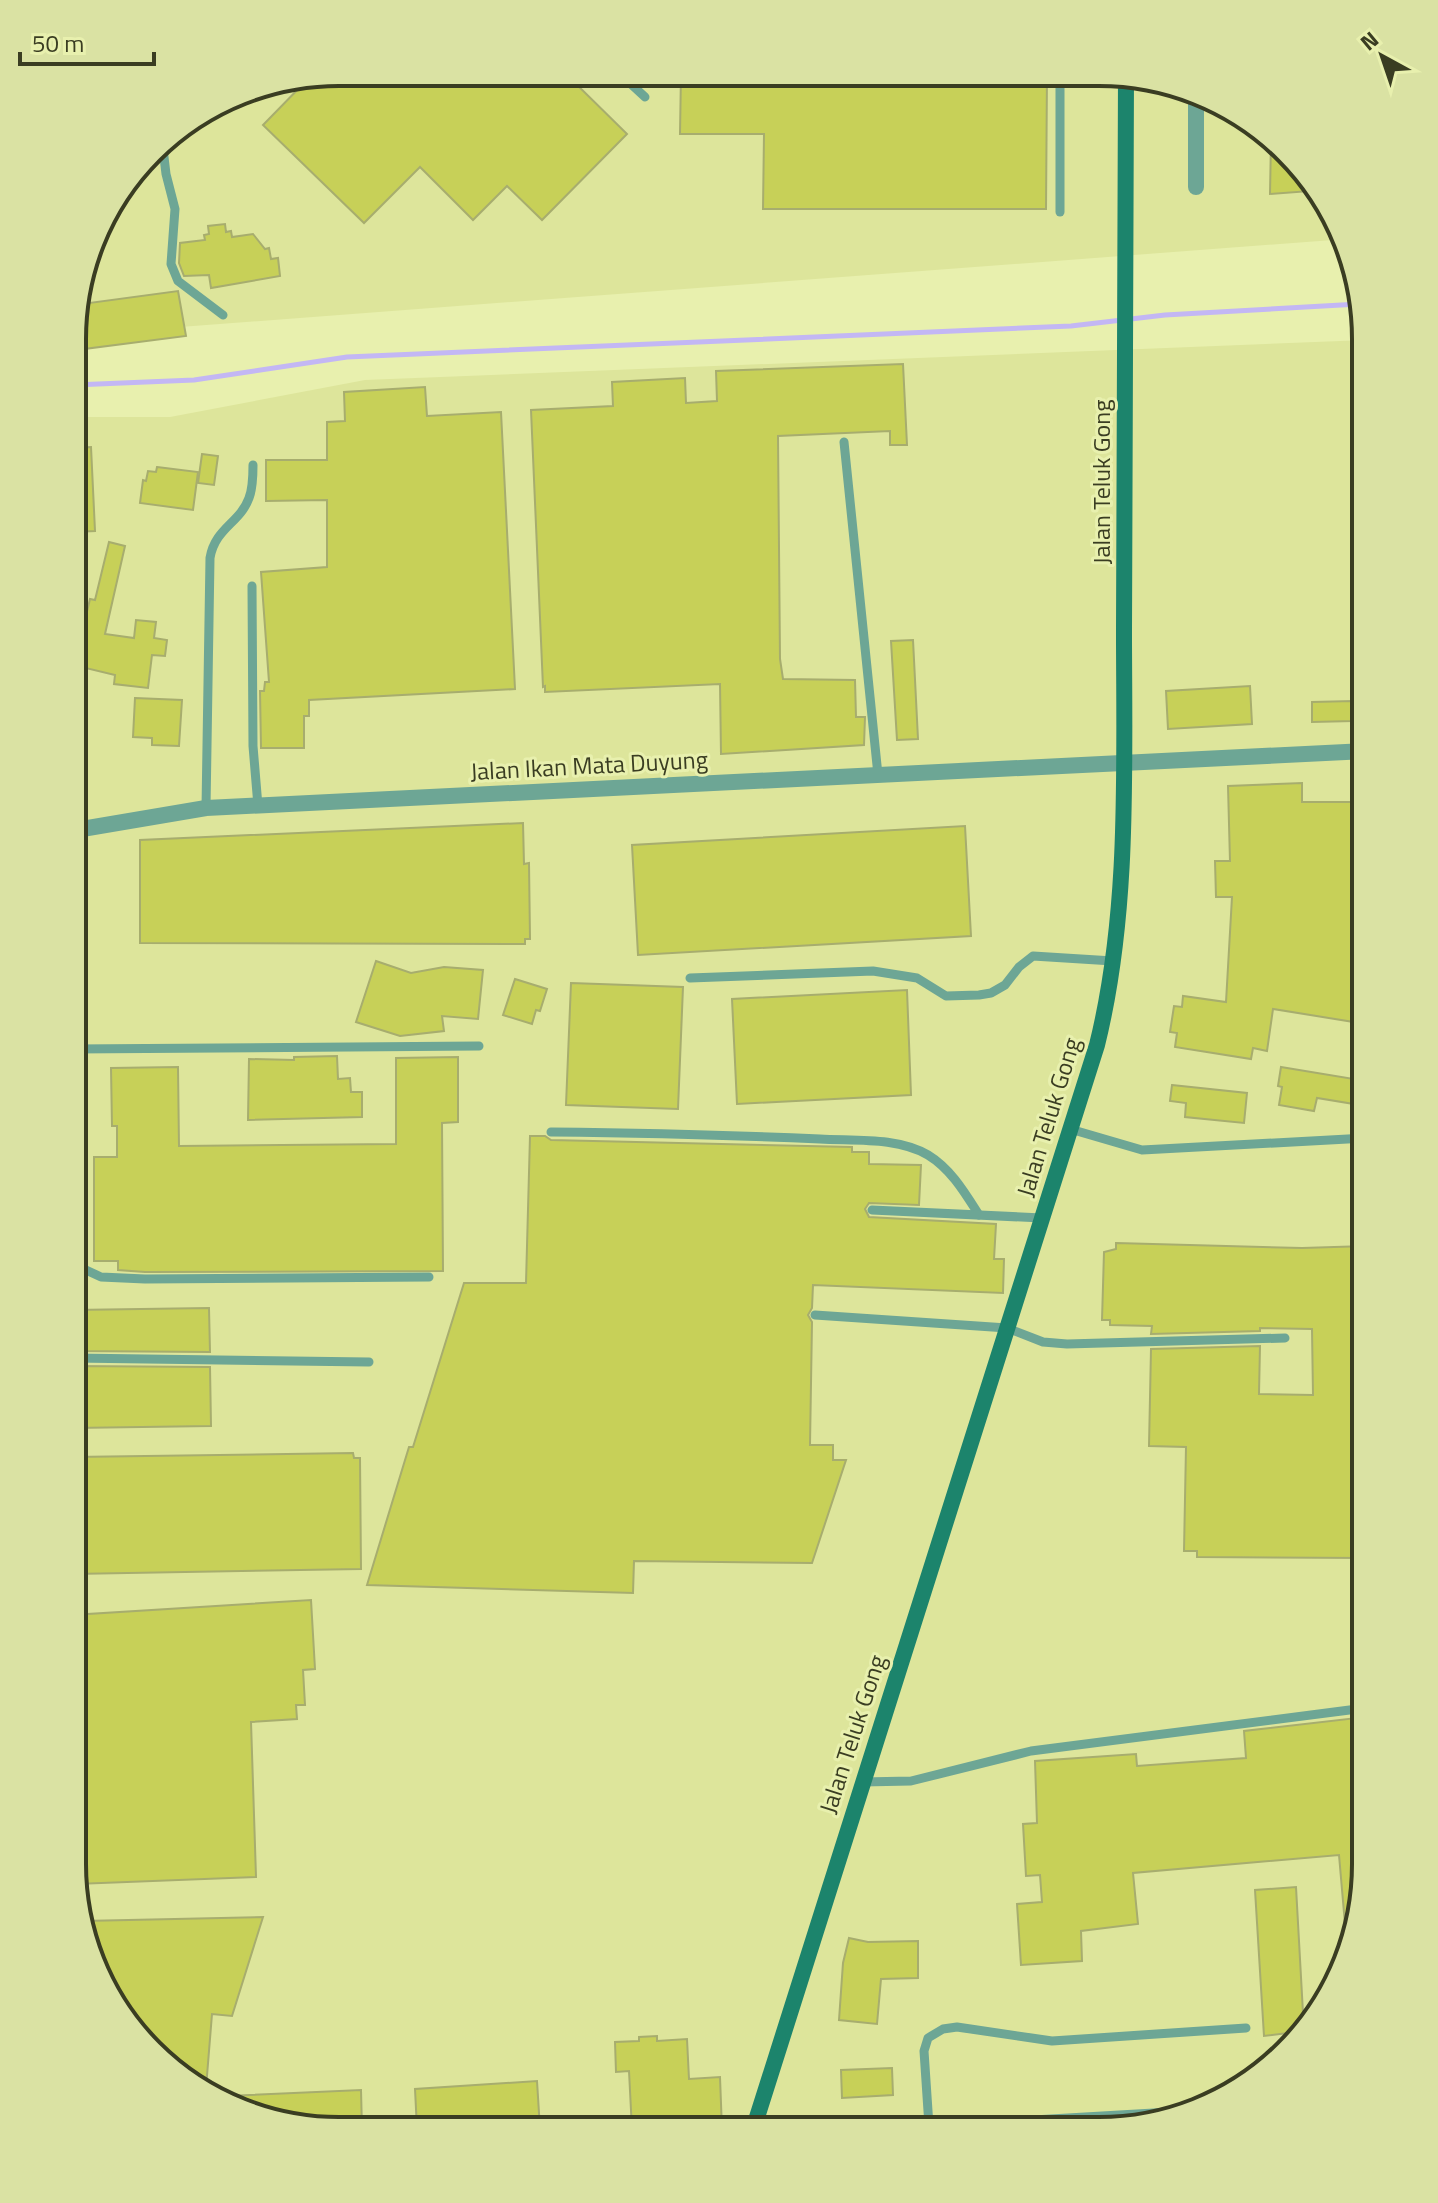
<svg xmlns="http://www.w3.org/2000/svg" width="1438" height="2203" font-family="'Titillium Web',sans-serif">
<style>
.built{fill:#dde59b}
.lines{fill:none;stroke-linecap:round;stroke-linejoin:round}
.stream{stroke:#c3b7f4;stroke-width:5}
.building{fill:#c7d058;stroke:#a7ad6e;stroke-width:2}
.lane{stroke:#6da695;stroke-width:9}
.street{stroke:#6da695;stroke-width:16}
.secondary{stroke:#1c846c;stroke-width:16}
.labels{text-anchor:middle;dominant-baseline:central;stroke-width:6;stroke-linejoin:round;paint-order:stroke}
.street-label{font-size:24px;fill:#3a3d22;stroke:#e8f0ae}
.rim{fill:none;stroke:#3a3d22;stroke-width:4}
</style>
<rect width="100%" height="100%" fill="#e8f0ae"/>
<!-- built -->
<g class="built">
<polygon points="339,72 1134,74 1261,127 1346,239 74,335 74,305 100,221 163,139 237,92"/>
<polygon points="1366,340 1365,1882 1346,1966 1311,2026 1201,2110 1099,2131 305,2129 177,2076 93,1966 72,1864 74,417 170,417 365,380"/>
</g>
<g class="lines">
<!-- stream -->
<polyline class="stream" points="74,385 194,380 347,357 1071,326 1165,315 1359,304"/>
</g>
<!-- building -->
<g class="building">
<polygon points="339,72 565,73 627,134 542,220 507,186 473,220 420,167 364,223 263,125 309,78"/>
<polygon points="681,73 1047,74 1046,209 763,209 764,134 680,134"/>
<polygon points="1271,139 1311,191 1270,194"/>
<polygon points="225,224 226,232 231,231 232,237 253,234 265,249 269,248 271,259 278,258 280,276 211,288 209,275 184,276 179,263 180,243 205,240 204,235 209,234 208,226"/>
<polygon points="178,291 186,336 76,350 74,305"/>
<polygon points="903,364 907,445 890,445 890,431 778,436 780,659 783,679 855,680 856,717 865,717 864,745 721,754 720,684 545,692 545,686 543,687 531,410 613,406 612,382 685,378 686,403 717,401 716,371"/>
<polygon points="425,387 427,416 501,412 515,689 309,700 309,716 304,716 304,748 261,748 260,691 264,691 265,682 269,682 261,572 327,567 327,500 266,501 266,460 327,460 327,422 345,421 344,392"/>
<polygon points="91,447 95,531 74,532 74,448"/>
<polygon points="202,454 218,456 214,485 198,483"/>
<polygon points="157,467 198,472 193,510 140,503 143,480 146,481 148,471 156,472"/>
<polygon points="109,542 125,546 105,634 134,638 136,620 156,622 154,638 167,640 165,656 152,655 148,688 114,684 115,675 86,668 74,681 74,666 90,599 95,600"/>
<polygon points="913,640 918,739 897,740 891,641"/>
<polygon points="1250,686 1252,724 1168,729 1166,691"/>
<polygon points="135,698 182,700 179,746 152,745 152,738 133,737"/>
<polygon points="1353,701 1353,721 1312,722 1312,702"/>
<polygon points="1302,783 1302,802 1366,802 1366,1024 1273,1009 1267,1051 1253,1048 1251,1059 1175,1047 1177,1033 1170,1032 1174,1006 1182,1007 1183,996 1226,1002 1232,897 1216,897 1215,861 1230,861 1228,786"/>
<polygon points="523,823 524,864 529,863 530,939 525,939 525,944 140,943 140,840"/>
<polygon points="965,826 971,936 638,955 632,845"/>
<polygon points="376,961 411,973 444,967 483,970 478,1019 442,1016 444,1031 400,1036 356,1022"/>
<polygon points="515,979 547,989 540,1011 536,1010 532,1024 503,1015"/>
<polygon points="571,983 683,987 678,1109 566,1105"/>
<polygon points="907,990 911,1095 737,1104 732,999"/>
<polygon points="337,1056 338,1079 350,1078 351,1092 362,1092 362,1117 248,1120 249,1059 294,1060 294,1057"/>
<polygon points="458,1057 458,1122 442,1123 443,1271 145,1272 118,1270 118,1261 94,1261 94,1157 117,1157 117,1126 112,1126 111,1068 178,1067 179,1146 396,1144 396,1058"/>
<polygon points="1281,1067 1366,1081 1366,1106 1317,1098 1314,1111 1279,1105 1282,1087 1278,1086"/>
<polygon points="1172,1085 1247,1093 1244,1123 1185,1117 1186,1103 1170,1101"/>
<polygon points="530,1136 545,1136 551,1140 852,1147 852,1152 869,1152 869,1164 921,1165 919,1205 869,1203 865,1209 869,1217 996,1224 994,1259 1004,1259 1003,1293 813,1285 812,1308 808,1315 812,1322 810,1445 833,1445 833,1460 846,1460 812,1563 634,1561 633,1593 367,1585 409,1447 413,1447 464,1283 526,1283"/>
<polygon points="1116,1243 1302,1248 1366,1246 1366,1558 1197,1557 1197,1551 1184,1551 1186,1447 1149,1446 1151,1349 1260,1346 1259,1394 1313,1395 1312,1329 1260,1328 1260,1331 1151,1334 1152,1326 1110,1325 1110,1320 1102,1320 1104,1252 1116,1249"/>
<polygon points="209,1308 210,1352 73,1351 73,1310"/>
<polygon points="73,1366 210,1367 211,1426 73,1428"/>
<polygon points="353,1453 354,1458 360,1458 361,1569 72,1574 73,1457"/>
<polygon points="311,1600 315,1669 303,1670 305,1705 296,1705 297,1719 251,1722 256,1877 76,1884 72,1864 72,1615"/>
<polygon points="1365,1717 1365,1882 1350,1948 1347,1947 1339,1855 1133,1873 1138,1924 1081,1931 1082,1961 1021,1965 1017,1904 1042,1902 1040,1875 1026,1876 1023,1824 1037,1823 1035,1761 1136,1754 1137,1766 1246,1758 1244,1731"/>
<polygon points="1296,1887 1304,2031 1264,2036 1255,1890"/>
<polygon points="263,1917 232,2016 212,2014 206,2088 177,2076 93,1966 83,1921"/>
<polygon points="849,1938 868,1942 918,1941 918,1978 881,1979 877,2024 839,2020 843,1963"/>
<polygon points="657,2036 657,2041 687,2039 689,2079 720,2077 722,2130 632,2130 629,2071 616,2072 615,2042 639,2041 639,2037"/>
<polygon points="892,2068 893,2095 842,2098 841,2070"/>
<polygon points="537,2081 540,2129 417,2129 415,2089"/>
<polygon points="361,2090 362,2129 305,2129 226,2096"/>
</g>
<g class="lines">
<!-- lane -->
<g class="lane">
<polyline points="619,73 645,97"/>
<polyline points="1060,74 1060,212"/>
<polyline points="162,140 166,174 175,209 171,264 178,281 223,315"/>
<polyline points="844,442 878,775"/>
<polyline points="252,586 253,746 258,806"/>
<path d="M206,808l4,-250c5,-30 30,-35 39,-60 4,-10 4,-22 4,-33"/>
<polyline points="73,819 82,829"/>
<polyline points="690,978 873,971 917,978 946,996 979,995 991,993 1005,985 1019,967 1033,956 1113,961"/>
<polyline points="73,1049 479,1046"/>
<polyline points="1070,1129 1142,1150 1366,1138"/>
<path d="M551,1132c90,1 180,3 269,7 35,2 77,-2 108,16 23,14 37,38 51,60"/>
<polyline points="872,1210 1042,1218"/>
<polyline points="73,1264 101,1277 145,1279 429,1277"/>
<polyline points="815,1315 1007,1328 1043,1342 1067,1344 1285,1338"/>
<polyline points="73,1358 369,1362"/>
<polyline points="862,1782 911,1781 1031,1751 1365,1708"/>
<polyline points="929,2126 1188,2111"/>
<polyline points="923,2130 929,2126 924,2051 928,2038 943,2029 957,2027 1052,2041 1246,2028"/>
</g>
<!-- street -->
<g class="street">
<polyline points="1196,187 1196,100"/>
<polyline points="73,851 82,829 206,808 1366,751"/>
</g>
<!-- secondary -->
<path class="secondary" d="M753,2130l344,-1085c33,-133 27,-279 27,-415 1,-185 1,-370 2,-556"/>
</g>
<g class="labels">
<!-- street labels -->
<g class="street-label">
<text transform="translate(1101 482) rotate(-90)">Jalan Teluk Gong</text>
<text transform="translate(589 765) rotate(-3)">Jalan Ikan Mata Duyung</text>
<text transform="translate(1048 1117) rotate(-73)">Jalan Teluk Gong</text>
<text transform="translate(852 1734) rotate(-72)">Jalan Teluk Gong</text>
</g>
</g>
<!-- crop -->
<path d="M0 0H1438V2203H0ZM339 86H1099A253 253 0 0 1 1352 339V1864A253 253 0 0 1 1099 2117H339A253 253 0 0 1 86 1864V339A253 253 0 0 1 339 86Z" fill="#dae2a3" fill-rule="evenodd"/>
<path class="rim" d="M339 86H1099A253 253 0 0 1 1352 339V1864A253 253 0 0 1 1099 2117H339A253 253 0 0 1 86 1864V339A253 253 0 0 1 339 86Z"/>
<!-- north arrow -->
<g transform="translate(1382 56) rotate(320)" stroke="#e8f0ae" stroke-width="6" paint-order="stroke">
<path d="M0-6L14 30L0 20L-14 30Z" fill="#3a3d22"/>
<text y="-12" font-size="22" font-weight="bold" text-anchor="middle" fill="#3a3d22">N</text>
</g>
<!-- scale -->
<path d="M20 52v12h134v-12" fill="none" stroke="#3a3d22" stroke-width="4"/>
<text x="32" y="52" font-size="24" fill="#3a3d22" stroke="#e8f0ae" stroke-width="6" paint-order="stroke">50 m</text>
</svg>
